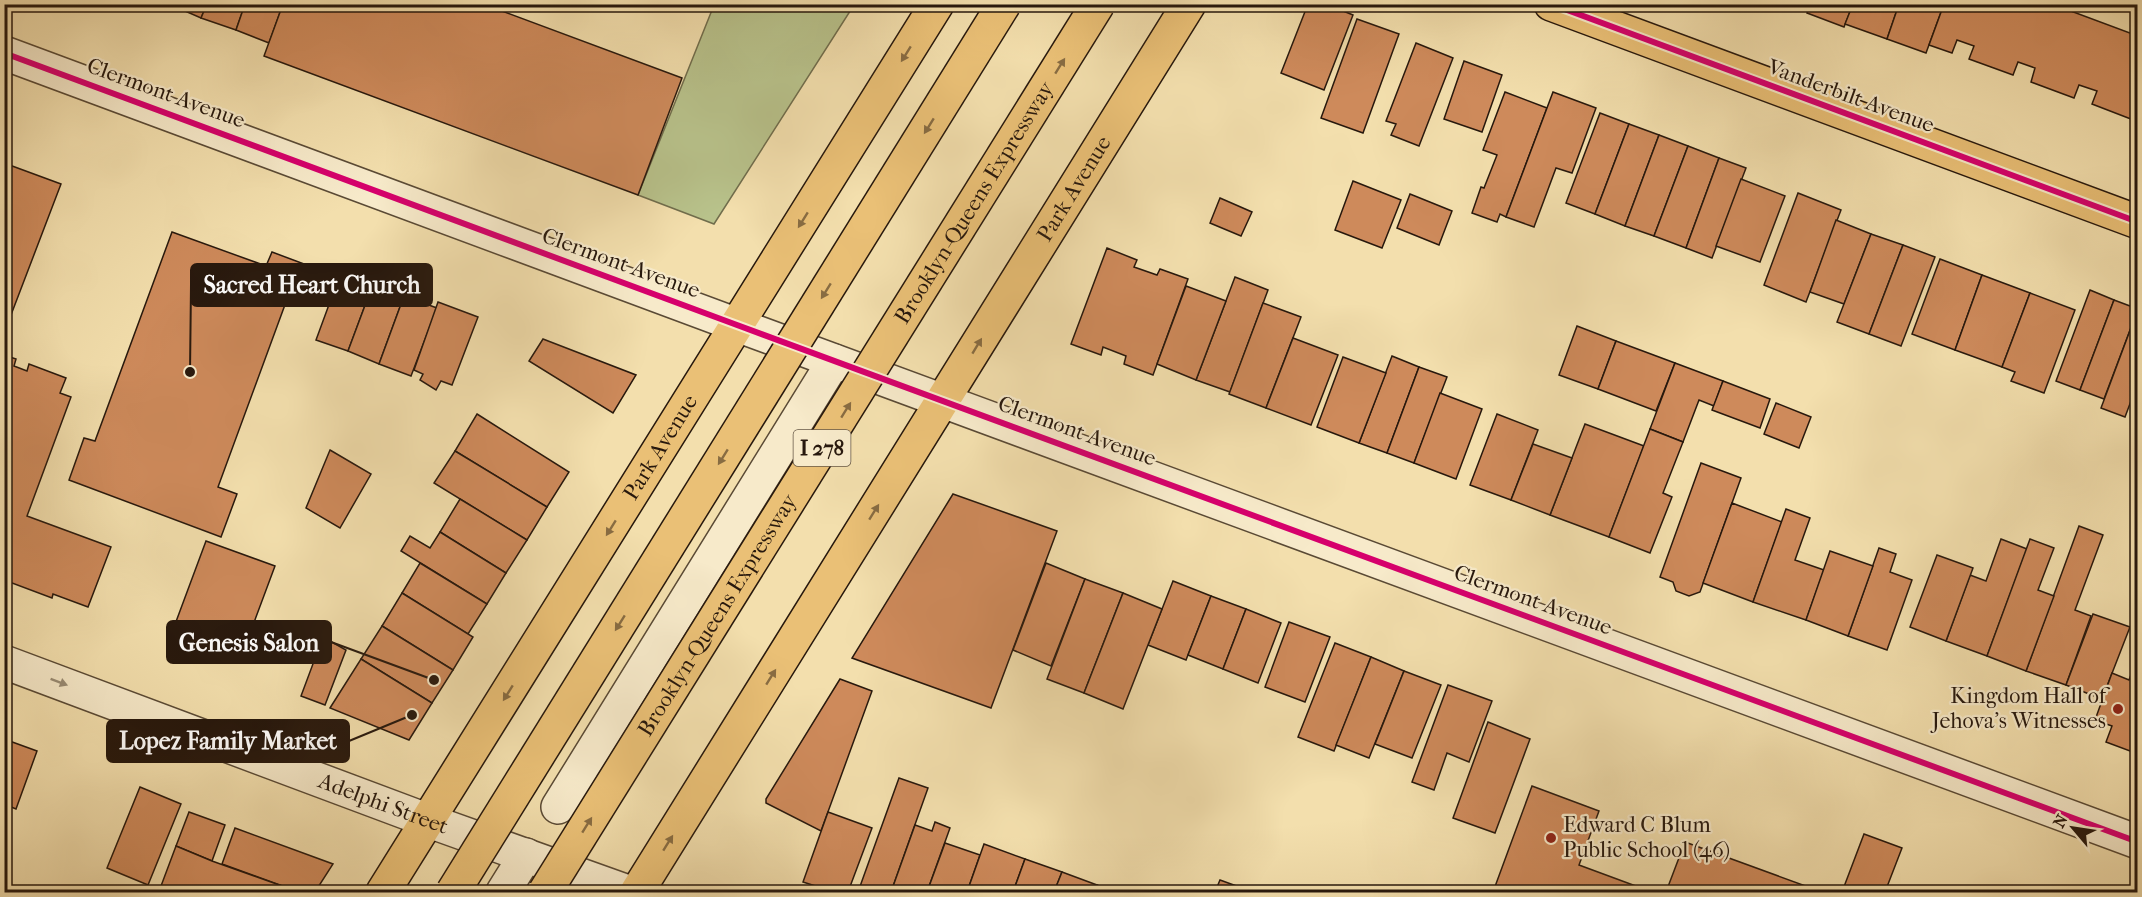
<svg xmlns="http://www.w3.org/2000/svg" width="2142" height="897" font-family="'IM FELL French Canon',serif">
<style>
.green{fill:#b8c28b;stroke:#706d4c;stroke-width:1.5}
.building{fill:#ce8a5b;stroke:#27180d;stroke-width:1.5}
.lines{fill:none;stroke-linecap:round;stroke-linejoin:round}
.minor-casing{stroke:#5a4a35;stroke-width:36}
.major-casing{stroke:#27180d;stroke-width:36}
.minor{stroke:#f7eaca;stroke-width:33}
.major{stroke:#eac076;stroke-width:33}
.highway-bridge-casing{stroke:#27180d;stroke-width:36;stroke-linecap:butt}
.highway-bridge{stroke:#eac076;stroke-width:33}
.cycleway-casing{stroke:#f7eaca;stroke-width:10}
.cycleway{stroke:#d6006c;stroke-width:6}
.oneway{fill:#886c42}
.oneway2{fill:#998c75}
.poi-dot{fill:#8f2418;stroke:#f7eaca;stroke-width:2}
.labels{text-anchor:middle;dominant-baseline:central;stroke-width:4.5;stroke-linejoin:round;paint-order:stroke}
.shield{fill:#f7eaca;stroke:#655746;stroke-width:1.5}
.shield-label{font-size:21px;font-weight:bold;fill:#27180d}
.street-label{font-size:22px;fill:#27180d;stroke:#f7eaca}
.poi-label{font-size:22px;fill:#27180d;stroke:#f7eaca;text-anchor:end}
.leader{fill:none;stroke:#27180d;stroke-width:2}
.callout-dot{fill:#27180d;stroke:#f7eaca;stroke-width:2}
.callout{fill:#27180d;stroke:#27180d;stroke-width:2}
.callout-label{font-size:24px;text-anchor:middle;font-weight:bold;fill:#fff}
</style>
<rect width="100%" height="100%" fill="#f3dfad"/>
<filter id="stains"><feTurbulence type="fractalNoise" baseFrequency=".00333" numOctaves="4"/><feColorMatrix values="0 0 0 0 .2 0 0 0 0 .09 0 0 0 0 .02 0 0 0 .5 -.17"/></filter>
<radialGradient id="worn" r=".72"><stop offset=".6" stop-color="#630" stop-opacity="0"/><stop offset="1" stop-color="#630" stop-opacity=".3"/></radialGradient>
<!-- green -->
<polygon class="green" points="714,5 854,5 714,224 638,195"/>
<!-- building -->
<g class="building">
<polygon points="169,4 207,4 201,18"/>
<polygon points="207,4 245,4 236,30 201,18"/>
<polygon points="245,4 283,4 269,43 236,30"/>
<polygon points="283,4 483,4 682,78 638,195 264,56"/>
<polygon points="1308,4 1326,4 1353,15 1324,90 1281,73"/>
<polygon points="1791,4 1810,4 1808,11"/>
<polygon points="1810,4 1853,4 1844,27 1807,13"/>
<polygon points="1853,4 1899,4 1887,39 1845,24"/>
<polygon points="1899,4 1944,4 1926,53 1887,39"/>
<polygon points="1944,4 2052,4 2138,36 2138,116 2136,121 2092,104 2097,91 2079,85 2074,98 2031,82 2035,68 2018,62 2013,75 1969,59 1974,46 1957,40 1952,53 1929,45"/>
<polygon points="1357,19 1399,34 1363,133 1321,118"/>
<polygon points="1416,43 1453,58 1419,146 1391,135 1396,124 1386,121"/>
<polygon points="1464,61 1502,75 1482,132 1444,119"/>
<polygon points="1505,92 1547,108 1506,217 1500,214 1497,222 1472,213 1481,187 1484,188 1497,155 1483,150"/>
<polygon points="1553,92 1596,108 1572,173 1556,168 1534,227 1506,217"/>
<polygon points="1600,113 1629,124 1595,214 1566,203"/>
<polygon points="1629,124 1659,135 1625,226 1595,214"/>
<polygon points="1659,135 1688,146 1654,236 1625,226"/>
<polygon points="1688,146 1719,158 1686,248 1654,236"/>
<polygon points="1719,158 1746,168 1712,258 1686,248"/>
<polygon points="4,163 61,184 6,328 4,327"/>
<polygon points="1741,179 1785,196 1760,262 1716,246"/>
<polygon points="1353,181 1401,200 1382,248 1335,230"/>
<polygon points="1798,193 1841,210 1806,302 1764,285"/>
<polygon points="1410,194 1452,211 1439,245 1397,228"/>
<polygon points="1220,198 1252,212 1241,236 1210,223"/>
<polygon points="1836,220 1871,234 1844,304 1810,292"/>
<polygon points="172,232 266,266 272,252 312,267 297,306 286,302 218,487 237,494 221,537 69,480 84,438 95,441"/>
<polygon points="1871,234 1903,245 1869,334 1837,322"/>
<polygon points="1903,245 1935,257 1901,346 1869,334"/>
<polygon points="1107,248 1137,260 1134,267 1157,275 1160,269 1188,279 1153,375 1124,364 1126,356 1103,347 1101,355 1071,344"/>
<polygon points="1940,259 1982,275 1955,350 1912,334"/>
<polygon points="341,272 373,284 348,351 316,340"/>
<polygon points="1982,275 2030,293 2002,367 1955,350"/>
<polygon points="1235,277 1268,290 1230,392 1196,380"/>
<polygon points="373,284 404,296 379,364 348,351"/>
<polygon points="1186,286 1226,301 1196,380 1157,364"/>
<polygon points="2090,290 2114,300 2080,390 2056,381"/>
<polygon points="2030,293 2075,310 2044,393 2011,381 2015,372 2002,367"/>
<polygon points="404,296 437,308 411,376 379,364"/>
<polygon points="2114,300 2138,309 2104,399 2080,390"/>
<polygon points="438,302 478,317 452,385 441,381 436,390 420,380 423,374 414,370"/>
<polygon points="1263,303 1301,317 1266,408 1229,394"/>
<polygon points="2138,309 2138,395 2134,393 2125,417 2101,408"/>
<polygon points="1577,326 1616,341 1598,389 1559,375"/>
<polygon points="1293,338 1338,355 1311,425 1266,408"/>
<polygon points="543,339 636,375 613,413 529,361"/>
<polygon points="1616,341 1675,363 1656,411 1598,389"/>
<polygon points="4,355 16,359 14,366 27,371 29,364 66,378 60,393 71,397 27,516 111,547 88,607 53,594 52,598 4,580"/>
<polygon points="1392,356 1419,367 1387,453 1359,443"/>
<polygon points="1343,357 1386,373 1359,443 1317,427"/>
<polygon points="1675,363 1723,381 1714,406 1699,400 1683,442 1650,429"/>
<polygon points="1419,367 1447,377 1414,463 1387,453"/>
<polygon points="1723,381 1770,399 1760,428 1712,410"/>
<polygon points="1440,393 1482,409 1456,479 1414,463"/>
<polygon points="1776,403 1811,417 1799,448 1764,434"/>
<polygon points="477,414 569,472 547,507 455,451"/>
<polygon points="1497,414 1538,430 1511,500 1470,485"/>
<polygon points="1585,424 1644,446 1609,537 1550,515"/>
<polygon points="1650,429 1683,442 1663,493 1672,497 1650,553 1609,537"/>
<polygon points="1533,444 1572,458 1550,515 1511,500"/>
<polygon points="330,450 371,474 340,528 306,508"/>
<polygon points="455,451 547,507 527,540 434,483"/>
<polygon points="1701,463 1741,478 1700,592 1689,596 1676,591 1673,582 1660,577"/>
<polygon points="953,494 1057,531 991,708 852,658"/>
<polygon points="460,499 527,540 506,573 440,532"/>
<polygon points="1732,503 1782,522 1753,602 1703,583"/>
<polygon points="1786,509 1810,518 1795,560 1824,570 1806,620 1753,602"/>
<polygon points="2079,526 2103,535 2075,610 2091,616 2066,685 2026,671"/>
<polygon points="440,532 506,573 487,604 401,551 410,536 430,548"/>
<polygon points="2001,539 2027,549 1987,656 1946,641 1970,575 1986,581"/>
<polygon points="2030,539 2054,548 2038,590 2054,596 2026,671 1987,656"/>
<polygon points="206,541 275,566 243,652 174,627"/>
<polygon points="1879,548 1896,554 1890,572 1912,580 1887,650 1848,636"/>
<polygon points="1830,551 1873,566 1848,636 1806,620"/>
<polygon points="1937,555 1973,568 1946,641 1910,627"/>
<polygon points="420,563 487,604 468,634 402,593"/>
<polygon points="1046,563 1085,579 1051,666 1013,650"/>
<polygon points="1085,579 1123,593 1084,693 1047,679"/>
<polygon points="1173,581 1211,596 1186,660 1148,645"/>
<polygon points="402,593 473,637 453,670 382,626"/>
<polygon points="1123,593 1162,609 1123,709 1084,693"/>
<polygon points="1211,596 1246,609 1223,669 1188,655"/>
<polygon points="2138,605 2138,625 2131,623"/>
<polygon points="1246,609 1281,623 1258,683 1223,669"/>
<polygon points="2093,614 2130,627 2102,699 2066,685"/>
<polygon points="1289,622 1330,637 1305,702 1265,687"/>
<polygon points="382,626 453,670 432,703 361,659"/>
<polygon points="323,637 346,650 325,705 301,696"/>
<polygon points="1335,643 1371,657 1334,751 1298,737"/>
<polygon points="2138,656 2138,754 2106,742 2112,726 2095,720 2112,673 2129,680"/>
<polygon points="1371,657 1404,671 1369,758 1336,745"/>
<polygon points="361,659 432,703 409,740 330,708"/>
<polygon points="1404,671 1441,685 1412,758 1375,744"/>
<polygon points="840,679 872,691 821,831 766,803 766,799"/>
<polygon points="1448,685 1492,701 1469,762 1447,753 1434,790 1412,782"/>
<polygon points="1488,722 1530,739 1495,833 1453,818"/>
<polygon points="4,739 37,751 16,809 4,804"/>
<polygon points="899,778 928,788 891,892 858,892"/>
<polygon points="1532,786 1599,811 1579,865 1652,892 1588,892 1571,886 1569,892 1493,892"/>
<polygon points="140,787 181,804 148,885 107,868"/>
<polygon points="189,812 225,825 212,861 176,846"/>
<polygon points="828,812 872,828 848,892 834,892 803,882"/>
<polygon points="935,822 950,828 927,892 891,892 915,825 932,831"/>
<polygon points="235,828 333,864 315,892 299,892 222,864"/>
<polygon points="1864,834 1902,848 1885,892 1842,892"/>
<polygon points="1685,842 1822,892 1666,892"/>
<polygon points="945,843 980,855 967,892 927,892"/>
<polygon points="984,844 1025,859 1013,892 967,892"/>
<polygon points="176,846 212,861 299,892 179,892 161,886"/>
<polygon points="1025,859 1062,872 1054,892 1013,892"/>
<polygon points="1062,872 1097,885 1094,892 1054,892"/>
<polygon points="1220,880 1253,892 1215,892"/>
<polygon points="1097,885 1117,892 1094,892"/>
</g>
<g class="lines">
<defs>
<g id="minor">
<polyline points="4,53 737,325 2138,842"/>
<path id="s1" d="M4,662l425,159 199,71"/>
<polyline points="558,807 834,361"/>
<polyline points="503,892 526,855"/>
</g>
<g id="major">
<polyline points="1551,4 2138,222"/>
<path id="s2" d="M383,892l554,-888"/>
<path id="s3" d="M637,892l552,-888"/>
</g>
</defs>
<!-- minor casing -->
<use href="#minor" class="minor-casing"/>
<!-- major casing -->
<use href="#major" class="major-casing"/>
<!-- minor -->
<use href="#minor" class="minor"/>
<!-- major -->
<use href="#major" class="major"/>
<defs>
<g id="highway-bridge">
<polyline points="453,892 1004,4"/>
<path id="s4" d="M545,892l553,-888"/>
</g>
</defs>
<!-- highway-bridge casing -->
<use href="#highway-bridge" class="highway-bridge-casing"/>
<!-- highway-bridge -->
<use href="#highway-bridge" class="highway-bridge"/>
<defs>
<g id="cycleway">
<polyline points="1551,4 2138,222"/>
<polyline points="4,53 737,325 2138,842"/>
</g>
</defs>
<!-- cycleway casing -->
<use href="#cycleway" class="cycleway-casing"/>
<!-- cycleway -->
<use href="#cycleway" class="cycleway"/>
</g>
<!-- one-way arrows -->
<defs><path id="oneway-solid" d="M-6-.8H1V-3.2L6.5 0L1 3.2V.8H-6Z" transform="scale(1.5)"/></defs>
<g class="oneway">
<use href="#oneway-solid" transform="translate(906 54) rotate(122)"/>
<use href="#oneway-solid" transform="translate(1060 66) rotate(-58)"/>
<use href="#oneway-solid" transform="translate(929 126) rotate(122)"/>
<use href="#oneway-solid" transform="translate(803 220) rotate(122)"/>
<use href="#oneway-solid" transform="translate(826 291) rotate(122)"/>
<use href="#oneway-solid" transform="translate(977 346) rotate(-59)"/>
<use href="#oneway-solid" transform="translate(846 410) rotate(-58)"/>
<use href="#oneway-solid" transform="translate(723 457) rotate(122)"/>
<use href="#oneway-solid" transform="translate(874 512) rotate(-58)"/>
<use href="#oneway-solid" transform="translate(611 528) rotate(122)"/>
<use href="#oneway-solid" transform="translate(620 623) rotate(122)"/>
<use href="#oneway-solid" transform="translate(771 677) rotate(-58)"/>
<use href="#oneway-solid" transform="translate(508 693) rotate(122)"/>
<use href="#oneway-solid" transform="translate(587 825) rotate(-58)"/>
<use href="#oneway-solid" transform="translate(668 843) rotate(-58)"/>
</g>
<use class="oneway2" href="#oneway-solid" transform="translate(59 682) rotate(21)"/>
<!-- markers -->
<g class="poi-dot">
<circle cx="2118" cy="709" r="6"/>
<circle cx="1551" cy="838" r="6"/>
</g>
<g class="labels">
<!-- shield labels -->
<rect class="shield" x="793.5" y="430" width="57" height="36" rx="4.5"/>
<g class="shield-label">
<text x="822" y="448">I 278</text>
</g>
<!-- street labels -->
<g class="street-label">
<text transform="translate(166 93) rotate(20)">Clermont Avenue</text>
<text transform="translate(1851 96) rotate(20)">Vanderbilt Avenue</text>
<text stroke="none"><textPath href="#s3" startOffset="828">Park Avenue</textPath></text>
<text stroke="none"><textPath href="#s4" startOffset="812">Brooklyn-Queens Expressway</textPath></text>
<text transform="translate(621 263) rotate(20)">Clermont Avenue</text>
<text transform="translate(1077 431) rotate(20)">Clermont Avenue</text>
<text stroke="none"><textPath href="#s2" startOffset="524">Park Avenue</textPath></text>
<text transform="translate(1533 600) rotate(20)">Clermont Avenue</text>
<text stroke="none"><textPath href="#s4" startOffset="326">Brooklyn-Queens Expressway</textPath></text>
<text stroke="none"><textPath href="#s1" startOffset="405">Adelphi Street</textPath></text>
</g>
<!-- poi labels -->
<g class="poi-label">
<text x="2106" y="696">Kingdom Hall of<tspan x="2106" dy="25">Jehova's Witnesses</tspan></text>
<text x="1563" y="825" text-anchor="start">Edward C Blum<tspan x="1563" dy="25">Public School (46)</tspan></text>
</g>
</g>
<!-- callouts -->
<path class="leader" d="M190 372L191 285M434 680L331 642M412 715L349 741"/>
<g class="callout-dot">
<circle cx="190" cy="372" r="6"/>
<circle cx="434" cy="680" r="6"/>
<circle cx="412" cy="715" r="6"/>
</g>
<g class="callout">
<rect x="191" y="264" width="241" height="42" rx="6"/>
<rect x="167" y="621" width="164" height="42" rx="6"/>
<rect x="107" y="720" width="242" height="42" rx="6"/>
</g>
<g class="callout-label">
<text x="312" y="293">Sacred Heart Church</text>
<text x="249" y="651">Genesis Salon</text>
<text x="228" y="749">Lopez Family Market</text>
</g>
<!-- margin -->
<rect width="2142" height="897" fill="none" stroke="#f3dfad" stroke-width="24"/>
<rect x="6" y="6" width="2130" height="885" fill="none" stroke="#27180d" stroke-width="3"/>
<rect x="12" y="12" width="2118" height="873" fill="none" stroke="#27180d" stroke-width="1.5"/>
<!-- north arrow -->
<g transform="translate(2073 828) rotate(299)" stroke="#f7eaca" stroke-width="4.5" paint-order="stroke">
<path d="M0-4.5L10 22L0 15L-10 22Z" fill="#27180d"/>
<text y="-9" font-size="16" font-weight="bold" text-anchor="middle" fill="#27180d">N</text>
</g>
<rect width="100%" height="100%" filter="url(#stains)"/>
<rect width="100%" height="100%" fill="url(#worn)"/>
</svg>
